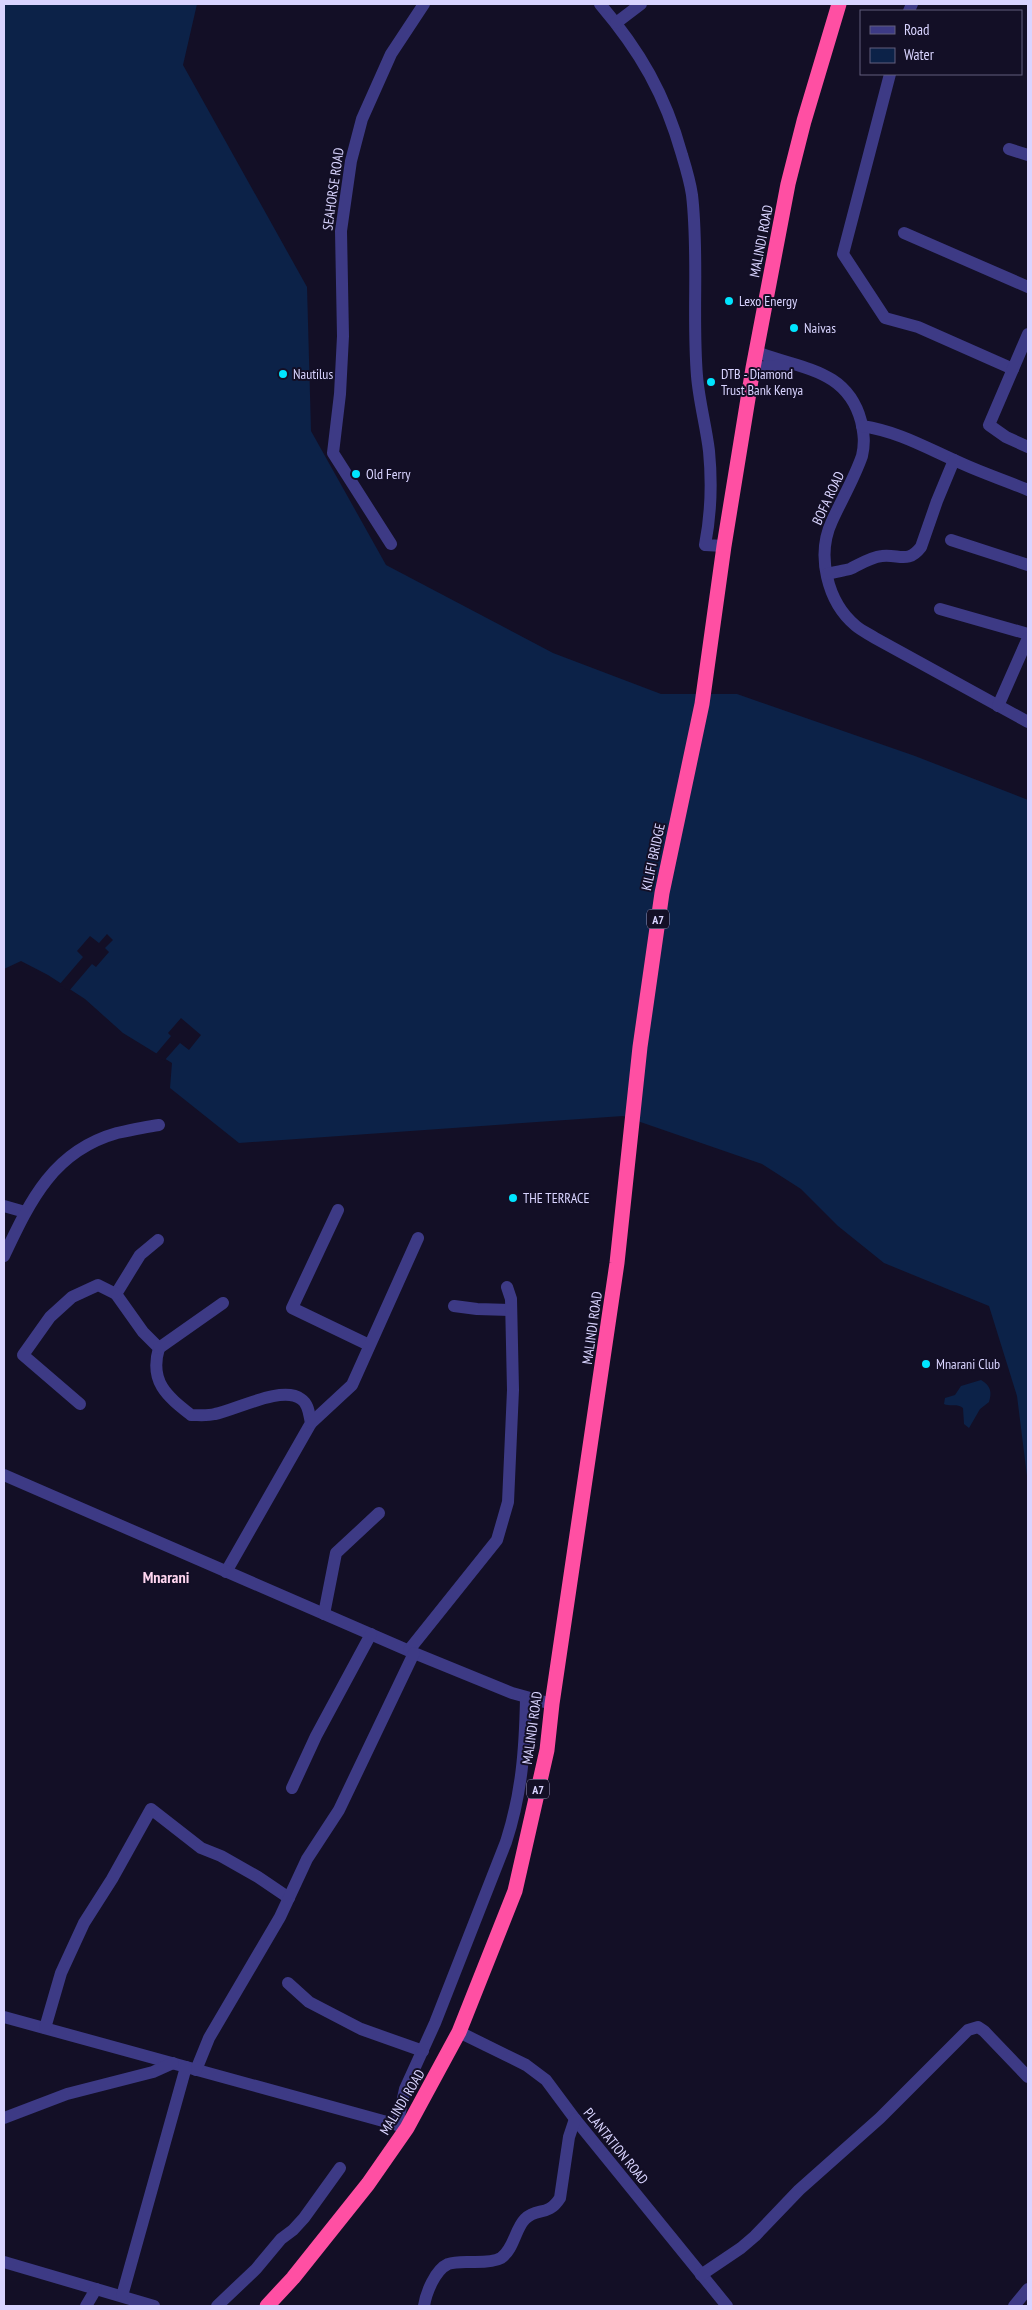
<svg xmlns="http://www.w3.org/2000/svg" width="1032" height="2310" font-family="'PT Sans Narrow',sans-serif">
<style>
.water{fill:#0c2248}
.pier{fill:#130f26}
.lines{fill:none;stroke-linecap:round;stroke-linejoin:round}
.minor{stroke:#3d3a85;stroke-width:12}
.highway{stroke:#ff4fa3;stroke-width:15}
.poi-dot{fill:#00e5ff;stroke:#130f26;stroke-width:2}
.labels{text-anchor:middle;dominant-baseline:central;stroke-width:4;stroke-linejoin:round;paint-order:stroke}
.shield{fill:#130f26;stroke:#9e99be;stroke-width:1}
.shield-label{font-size:12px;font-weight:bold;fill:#d9d4ff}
.street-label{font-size:14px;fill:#d9d4ff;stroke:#130f26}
.poi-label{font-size:14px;fill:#d9d4ff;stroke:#130f26;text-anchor:start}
.quarter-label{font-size:16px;font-weight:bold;fill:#ffd6f0;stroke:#130f26}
</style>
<rect width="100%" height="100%" fill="#130f26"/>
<!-- water -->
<g class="water">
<polygon points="4,4 197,4 183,65 307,287 311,431 386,565 553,653 661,694 737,694 915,756 1028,800 1028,1484 1017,1396 989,1306 884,1263 838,1226 801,1189 762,1164 623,1116 239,1143 170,1088 172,1063 123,1033 85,999 48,975 21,961 4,969"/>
<path d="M981,1380c10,6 11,12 8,22l-9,7 -11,19 -5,-4 -1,-16c-6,-5 -12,-1 -19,-4l1,-6 10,-3 6,-9z"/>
</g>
<!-- pier -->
<g class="pier">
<polygon points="107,934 113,940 105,948 109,952 96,967 92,964 69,991 59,985 83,957 77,951 90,936 99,943"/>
<polygon points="181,1018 201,1035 189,1050 180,1043 164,1061 155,1055 171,1036 168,1033"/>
</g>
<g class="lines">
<!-- minor -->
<g class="minor">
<path d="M600,4c40,47 65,90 82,151 4,13 8,26 10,40 7,60 0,121 5,181 2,25 9,50 12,75 3,31 2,63 -4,94l19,1"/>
<polyline points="909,11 912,4"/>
<polyline points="616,23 641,4"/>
<polyline points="890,74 843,254 885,318 918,327 1013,369"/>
<polyline points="1009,149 1028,155"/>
<polyline points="904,233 1028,287"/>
<polyline points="1028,334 989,425 1006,437 1028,447"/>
<path d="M757,352c42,17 90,16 104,69 3,13 4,22 1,35 -8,23 -20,43 -30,65 -16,34 -5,81 24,105 6,5 13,8 19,12l153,84"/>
<polyline points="753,368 786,365"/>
<path d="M862,426c39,6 66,23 101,38 22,10 44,17 65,26"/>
<polyline points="951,540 1028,565"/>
<polyline points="391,544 333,453 340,394 343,336 341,231 351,161 362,119 391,54 424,4"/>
<path d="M827,574c7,-2 15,-3 23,-5 10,-5 21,-12 32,-13 17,-2 26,8 39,-9l16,-46 17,-41"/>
<polyline points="940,609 1028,634"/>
<polyline points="998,706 1028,638"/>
<polyline points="4,1206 25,1212"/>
<polyline points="338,1210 292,1308 369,1345"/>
<path d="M158,1240l-18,15 -24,39 27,38 16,16c-10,34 8,48 32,67 8,0 16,1 24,-1 21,-4 67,-29 86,-15 8,5 8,16 10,24l-85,149"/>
<path d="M4,1256c26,-55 49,-105 113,-123 14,-3 28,-6 42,-8"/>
<polyline points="454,1306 477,1309 511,1310"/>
<polyline points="159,1348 223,1303"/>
<polyline points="80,1404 23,1355 50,1317 72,1297 98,1285 116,1294"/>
<polyline points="311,1423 352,1385 418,1238"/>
<polyline points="4,1475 414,1653 512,1693 552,1704"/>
<polyline points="324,1614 336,1553 379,1513"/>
<polyline points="409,1650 497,1540 508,1502 513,1390 511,1299 507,1287"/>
<polyline points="292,1788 316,1736 371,1634"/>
<polyline points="288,1983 309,2002 361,2029 423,2051"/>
<polyline points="4,2017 405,2127"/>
<polyline points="45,2028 61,1973 84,1923 112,1879 151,1809 201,1848 221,1856 258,1877 289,1898"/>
<polyline points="459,2032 526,2065 546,2080 575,2119 727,2306"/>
<polyline points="196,2070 209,2038 280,1917 307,1859 339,1810 414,1653"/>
<polyline points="4,2118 67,2094 153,2072 173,2063"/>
<path d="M397,2125l8,-36 30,-66 71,-181c16,-49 19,-94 20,-144"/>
<polyline points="4,2262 154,2306"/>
<polyline points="701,2275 741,2248 755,2236 799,2190 880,2118 968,2030 978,2027 984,2031 1028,2077"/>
<polyline points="122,2296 186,2067"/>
<polyline points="86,2306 96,2289"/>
<polyline points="217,2306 256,2269 281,2239 293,2230 304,2218 340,2168"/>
<path d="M424,2306c2,-13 11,-36 24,-42 8,-3 19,-2 27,-2 7,0 19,0 26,-4 13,-9 14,-29 24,-39 12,-12 23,-2 35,-21l9,-61 6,-18"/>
<polyline points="1014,2306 1028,2289"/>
</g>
<!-- highway -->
<polyline class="highway" points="267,2306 293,2278 368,2184 407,2128 459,2032 515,1891 547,1750 552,1704 617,1263 640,1047 662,893 702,704 724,546 753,368 788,184 804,121 839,4"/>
</g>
<!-- markers -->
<g class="poi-dot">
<circle cx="729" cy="301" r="5"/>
<circle cx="794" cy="328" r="5"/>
<circle cx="283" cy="374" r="5"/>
<circle cx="711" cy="382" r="5"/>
<circle cx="356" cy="474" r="5"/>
<circle cx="513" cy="1198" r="5"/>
<circle cx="926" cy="1364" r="5"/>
</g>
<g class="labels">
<!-- shield labels -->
<g class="shield">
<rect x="647" y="909.5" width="22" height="19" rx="4"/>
<rect x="527" y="1779.5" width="22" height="19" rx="4"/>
</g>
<g class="shield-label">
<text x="658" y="919">A7</text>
<text x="538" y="1789">A7</text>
</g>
<!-- street labels -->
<g class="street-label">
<text transform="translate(333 189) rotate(-82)">SEAHORSE ROAD</text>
<text transform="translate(761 241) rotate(-79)">MALINDI ROAD</text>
<text transform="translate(828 498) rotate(-65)">BOFA ROAD</text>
<text transform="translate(653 857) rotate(-78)">KILIFI BRIDGE</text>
<text transform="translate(592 1328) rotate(-82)">MALINDI ROAD</text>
<text transform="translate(532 1728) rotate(-82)">MALINDI ROAD</text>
<text transform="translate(402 2102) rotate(-59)">MALINDI ROAD</text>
<text transform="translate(616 2146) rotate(51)">PLANTATION ROAD</text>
</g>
<!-- poi labels -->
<g class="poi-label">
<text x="739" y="301">Lexo Energy</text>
<text x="804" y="328">Naivas</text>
<text x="293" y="374">Nautilus</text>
<text x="721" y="374">DTB - Diamond<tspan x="721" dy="16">Trust Bank Kenya</tspan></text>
<text x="366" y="474">Old Ferry</text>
<text x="523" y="1198">THE TERRACE</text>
<text x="936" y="1364">Mnarani Club</text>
</g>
<!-- quarter labels -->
<g class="quarter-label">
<text x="166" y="1577">Mnarani</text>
</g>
</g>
<!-- border -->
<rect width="1032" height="2310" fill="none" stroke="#d9d4ff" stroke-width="10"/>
<!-- legend -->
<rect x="860" y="10" width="162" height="65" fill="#130f26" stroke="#625e7d"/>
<rect x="870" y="26" width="25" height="8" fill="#3d3a85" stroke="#625e7d"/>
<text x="904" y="35" font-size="15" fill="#d9d4ff">Road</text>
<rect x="870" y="48" width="25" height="15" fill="#0c2248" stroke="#625e7d"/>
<text x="904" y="60" font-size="15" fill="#d9d4ff">Water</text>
</svg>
